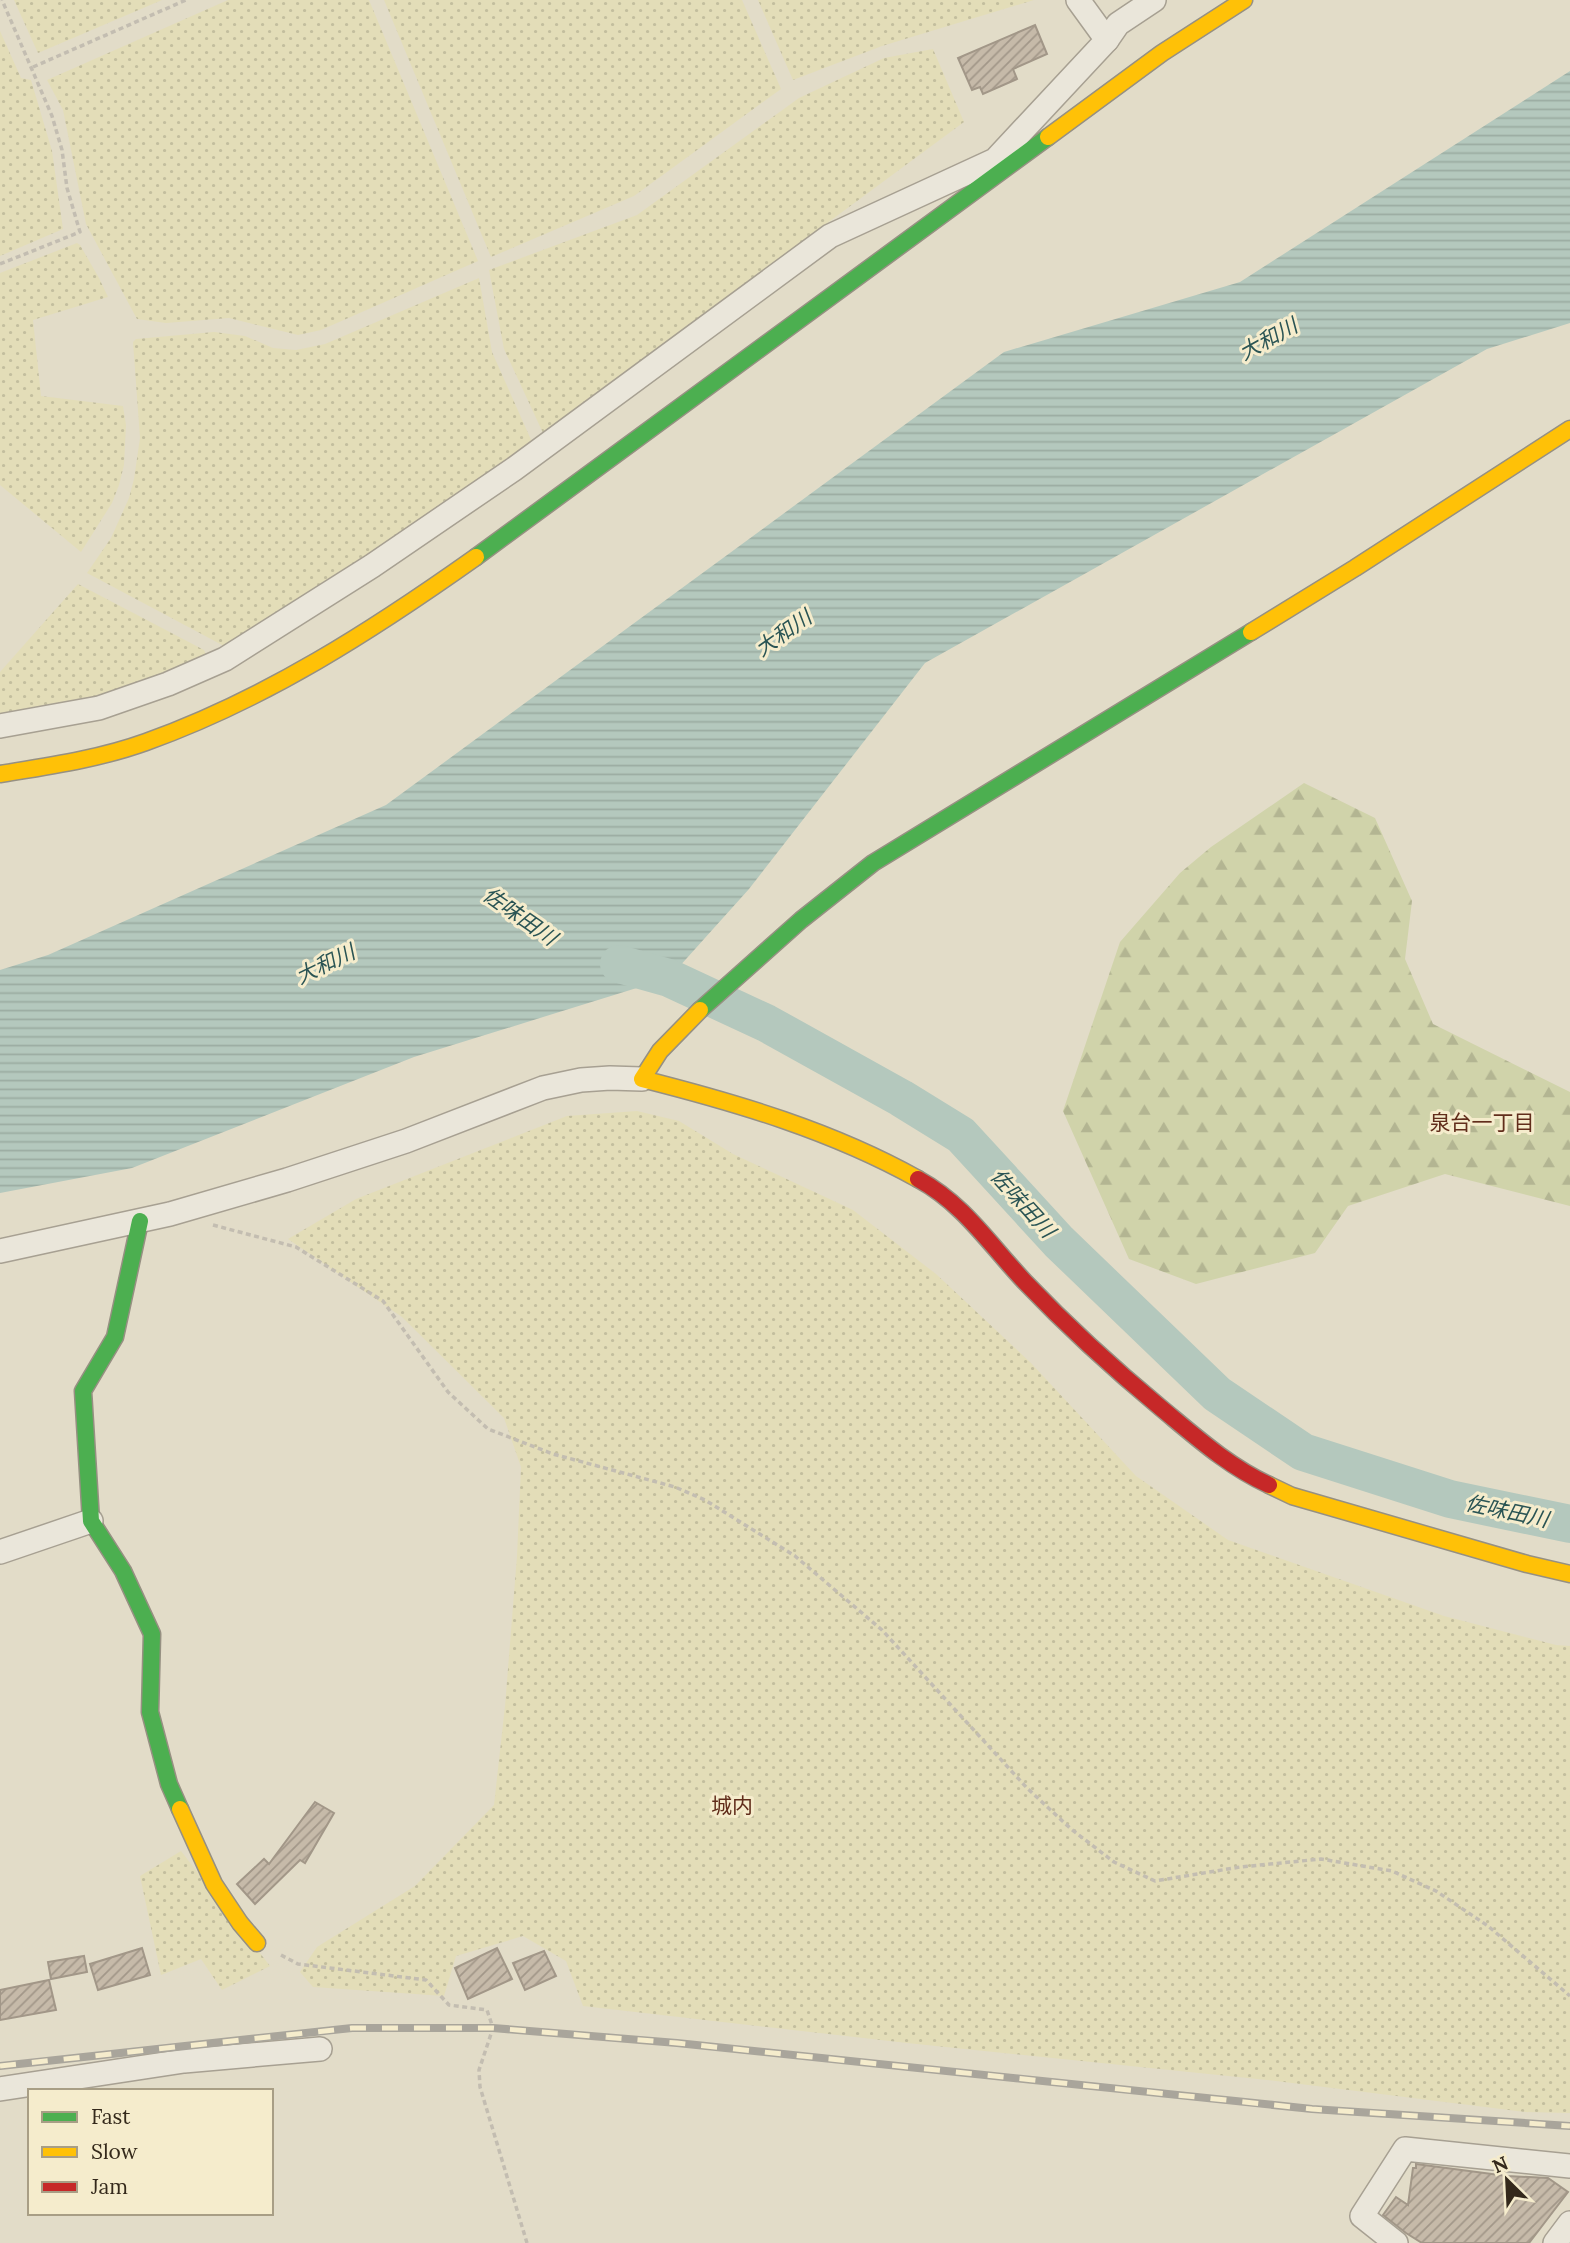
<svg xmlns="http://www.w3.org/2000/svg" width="1570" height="2243" font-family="Lora,'Noto Sans JP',serif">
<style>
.farmland{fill:url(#farmland-dots)}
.forest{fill:url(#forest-firs)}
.water{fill:url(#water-rules)}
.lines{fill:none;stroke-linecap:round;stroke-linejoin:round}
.river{stroke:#b4c8bd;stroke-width:38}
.building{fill:url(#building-hatch);stroke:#a29788;stroke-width:2}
.street-casing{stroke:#a7a092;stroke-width:26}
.fast-casing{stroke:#969082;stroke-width:19}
.slow-casing{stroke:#969082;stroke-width:19}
.jam-casing{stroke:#969082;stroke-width:19}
.path{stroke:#c3bdb1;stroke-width:3.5;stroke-dasharray:5 3.5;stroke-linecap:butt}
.street{stroke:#eae6da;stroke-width:23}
.fast{stroke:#4caf50;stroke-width:16}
.slow{stroke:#ffc107;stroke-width:16}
.jam{stroke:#c62828;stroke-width:16}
.rail-casing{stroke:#a9a59b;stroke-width:8}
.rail{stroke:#f5eccc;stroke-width:5;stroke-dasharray:16;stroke-linecap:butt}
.labels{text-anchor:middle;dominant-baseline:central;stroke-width:6;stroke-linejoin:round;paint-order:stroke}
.water-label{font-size:21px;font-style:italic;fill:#2a5454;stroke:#f5eccc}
.neighbourhood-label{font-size:21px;fill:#612d1b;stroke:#f5eccc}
</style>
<defs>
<pattern id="farmland-dots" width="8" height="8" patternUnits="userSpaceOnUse" patternTransform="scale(1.75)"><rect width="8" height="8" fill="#e3ddb8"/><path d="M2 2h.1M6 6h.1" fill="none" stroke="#c3be9e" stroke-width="1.8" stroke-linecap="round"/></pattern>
<pattern id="forest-firs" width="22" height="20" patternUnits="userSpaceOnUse" patternTransform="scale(1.75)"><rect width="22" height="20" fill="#d0d3aa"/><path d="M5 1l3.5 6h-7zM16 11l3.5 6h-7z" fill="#b3b592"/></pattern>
<pattern id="water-rules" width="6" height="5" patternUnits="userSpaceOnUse" patternTransform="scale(1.75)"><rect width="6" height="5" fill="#b4c8bd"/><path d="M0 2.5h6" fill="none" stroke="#9baca2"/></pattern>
<pattern id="building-hatch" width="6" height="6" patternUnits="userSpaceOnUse" patternTransform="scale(1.75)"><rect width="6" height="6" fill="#c6baa9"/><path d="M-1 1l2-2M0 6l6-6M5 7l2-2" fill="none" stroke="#a29789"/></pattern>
</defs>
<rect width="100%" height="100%" fill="#e2dcc8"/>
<!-- farmland -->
<g class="farmland">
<polygon points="14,0 162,0 38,53"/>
<polygon points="228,0 369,0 478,261 321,330 298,335 229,318 166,323 137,319 86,224 63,110 47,80"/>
<polygon points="384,0 742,0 781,89 634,196 491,257"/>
<polygon points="758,0 1034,0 882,46 793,80"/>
<polygon points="0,31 21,78 31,80 52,151 63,229 0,256"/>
<polygon points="933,49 964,122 543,433 504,349 489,270 637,215 799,98 884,58"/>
<polygon points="77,243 80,245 99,278 108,297 33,320 41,396 123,406 126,425 124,465 119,485 112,503 81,552 0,485 0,273"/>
<polygon points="479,278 492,352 532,442 391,541 224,646 87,573 111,538 129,498 134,479 140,438 133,342 136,339 214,332 245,336 273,348 296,350 325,344"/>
<polygon points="78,584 204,650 206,655 148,683 75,703 0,716 0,672"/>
<polygon points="637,1111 679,1121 733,1154 853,1210 936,1274 1031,1363 1136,1476 1228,1540 1444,1616 1556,1645 1570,1646 1570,2113 1525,2112 1267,2080 907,2043 583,2006 566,1961 523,1936 456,1956 444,1996 313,1987 300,1972 317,1947 415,1886 494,1805 505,1706 517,1556 521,1467 504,1418 402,1317 288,1239 356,1199 567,1116"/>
<polygon points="181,1851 270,1966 222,1990 201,1959 161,1975 140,1876"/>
</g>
<!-- forest -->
<polygon class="forest" points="1304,783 1375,818 1412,901 1405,959 1433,1024 1570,1092 1570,1206 1445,1174 1348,1206 1315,1253 1196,1284 1129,1259 1063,1111 1120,942 1180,873 1211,847"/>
<!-- water -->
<polygon class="water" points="1570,71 1570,323 1487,349 925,663 749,889 669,978 414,1057 132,1168 0,1193 0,970 48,955 386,805 1004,352 1240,282"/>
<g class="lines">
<!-- river -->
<polyline class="river" points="619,964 669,978 766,1023 901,1098 961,1135 1059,1242 1217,1394 1303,1452 1450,1499 1570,1524"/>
</g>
<!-- building -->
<g class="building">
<polygon points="1035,25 1047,54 1013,69 1017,79 983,94 980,87 972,90 958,58"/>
<polygon points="315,1802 334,1813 305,1863 300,1860 255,1904 237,1884 264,1859 269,1864"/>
<polygon points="142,1948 150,1975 98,1990 90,1964"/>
<polygon points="497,1948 512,1979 468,1999 455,1968"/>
<polygon points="544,1951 556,1976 525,1990 513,1963"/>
<polygon points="84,1956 87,1972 51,1979 48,1962"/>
<polygon points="49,1980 56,2010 0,2020 0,1990"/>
<polygon points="1416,2164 1507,2176 1548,2178 1568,2192 1529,2243 1422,2243 1406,2233 1383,2215 1396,2197 1408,2205 1413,2168 1416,2168"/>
</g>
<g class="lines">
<defs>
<g id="street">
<polyline points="1107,40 1118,24 1154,0"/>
<polyline points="0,726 99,708 168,684 225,659 372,566 514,469 830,236 995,160 1107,40 1078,0"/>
<polyline points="0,1251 170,1214 287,1180 406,1141 543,1088 581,1080 610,1078 642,1079"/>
<polyline points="0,1552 91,1521"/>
<polyline points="0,2089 184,2061 320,2049"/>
<polyline points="1396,2243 1362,2216 1405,2149 1570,2166"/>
<polyline points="1555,2243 1570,2223"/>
</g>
<g id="fast">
<polyline points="476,557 1048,137"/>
<polyline points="700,1010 801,920 873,863 1251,632"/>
<polyline points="140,1221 115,1337 83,1391 91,1521 123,1571 152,1634 150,1712 169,1784 180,1809"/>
</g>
<g id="slow">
<polyline points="1048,137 1162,53 1244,0"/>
<polyline points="1251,632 1355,568 1570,429"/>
<path d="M0,774c49,-8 99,-15 146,-32 120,-43 227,-112 330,-185"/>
<path d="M700,1010l-40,41 -18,28c95,24 190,52 276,100"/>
<polyline points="1269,1485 1292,1496 1527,1564 1570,1574"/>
<polyline points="180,1809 214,1884 240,1923 257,1943"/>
</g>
<path id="jam" d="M918,1179c46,25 72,66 107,103 43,45 89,87 136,126 35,29 67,58 108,77"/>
</defs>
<!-- street casing -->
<use href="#street" class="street-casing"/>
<!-- fast casing -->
<use href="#fast" class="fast-casing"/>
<!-- slow casing -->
<use href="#slow" class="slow-casing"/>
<!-- jam casing -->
<use href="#jam" class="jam-casing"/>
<!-- path -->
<g class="path">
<polyline points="33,67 186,0"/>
<polyline points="0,264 80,232 67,188 62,150 52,116 2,0"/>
<polyline points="213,1225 296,1247 383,1301 448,1392 488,1429 553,1454 675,1487 705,1500 795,1556 882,1630 1027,1788 1071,1829 1114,1862 1155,1881 1240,1867 1321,1859 1392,1871 1436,1891 1488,1926 1570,1996"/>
<polyline points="281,1955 298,1964 426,1980 449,2005 487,2010 493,2028 479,2070 480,2087 527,2243"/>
</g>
<!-- street -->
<use href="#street" class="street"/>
<!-- fast -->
<use href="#fast" class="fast"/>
<!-- slow -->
<use href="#slow" class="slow"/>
<!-- jam -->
<use href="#jam" class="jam"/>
<defs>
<polyline id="rail" points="0,2066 352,2028 493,2028 677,2043 1312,2109 1570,2126"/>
</defs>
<!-- rail casing -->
<use href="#rail" class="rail-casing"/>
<!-- rail -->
<use href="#rail" class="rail"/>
</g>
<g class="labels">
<!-- water labels -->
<g class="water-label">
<text transform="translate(1268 339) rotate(-29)">大和川</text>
<text transform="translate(783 633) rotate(-35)">大和川</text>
<text transform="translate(520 916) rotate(35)">佐味田川</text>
<text transform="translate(325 964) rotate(-26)">大和川</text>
<text transform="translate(1023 1203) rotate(48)">佐味田川</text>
<text transform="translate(1507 1511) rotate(12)">佐味田川</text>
</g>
<!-- neighbourhood labels -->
<g class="neighbourhood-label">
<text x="1482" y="1122">泉台一丁目</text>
<text x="732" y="1805">城内</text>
</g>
</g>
<!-- legend -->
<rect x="28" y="2089" width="245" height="126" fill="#f5eccc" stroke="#a89e85" stroke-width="2"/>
<rect x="42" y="2112" width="35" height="10" fill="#4caf50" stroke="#a89e85" stroke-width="2"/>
<text x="91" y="2124" font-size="21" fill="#34291b">Fast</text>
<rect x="42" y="2147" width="35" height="10" fill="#ffc107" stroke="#a89e85" stroke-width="2"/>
<text x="91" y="2159" font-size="21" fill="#34291b">Slow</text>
<rect x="42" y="2182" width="35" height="10" fill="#c62828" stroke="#a89e85" stroke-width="2"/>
<text x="91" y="2194" font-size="21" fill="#34291b">Jam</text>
<!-- north arrow -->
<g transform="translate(1507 2180) rotate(336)" stroke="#f5eccc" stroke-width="5" paint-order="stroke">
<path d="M0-5L12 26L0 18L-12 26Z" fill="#34291b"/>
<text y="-10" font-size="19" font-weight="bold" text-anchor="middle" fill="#34291b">N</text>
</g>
</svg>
